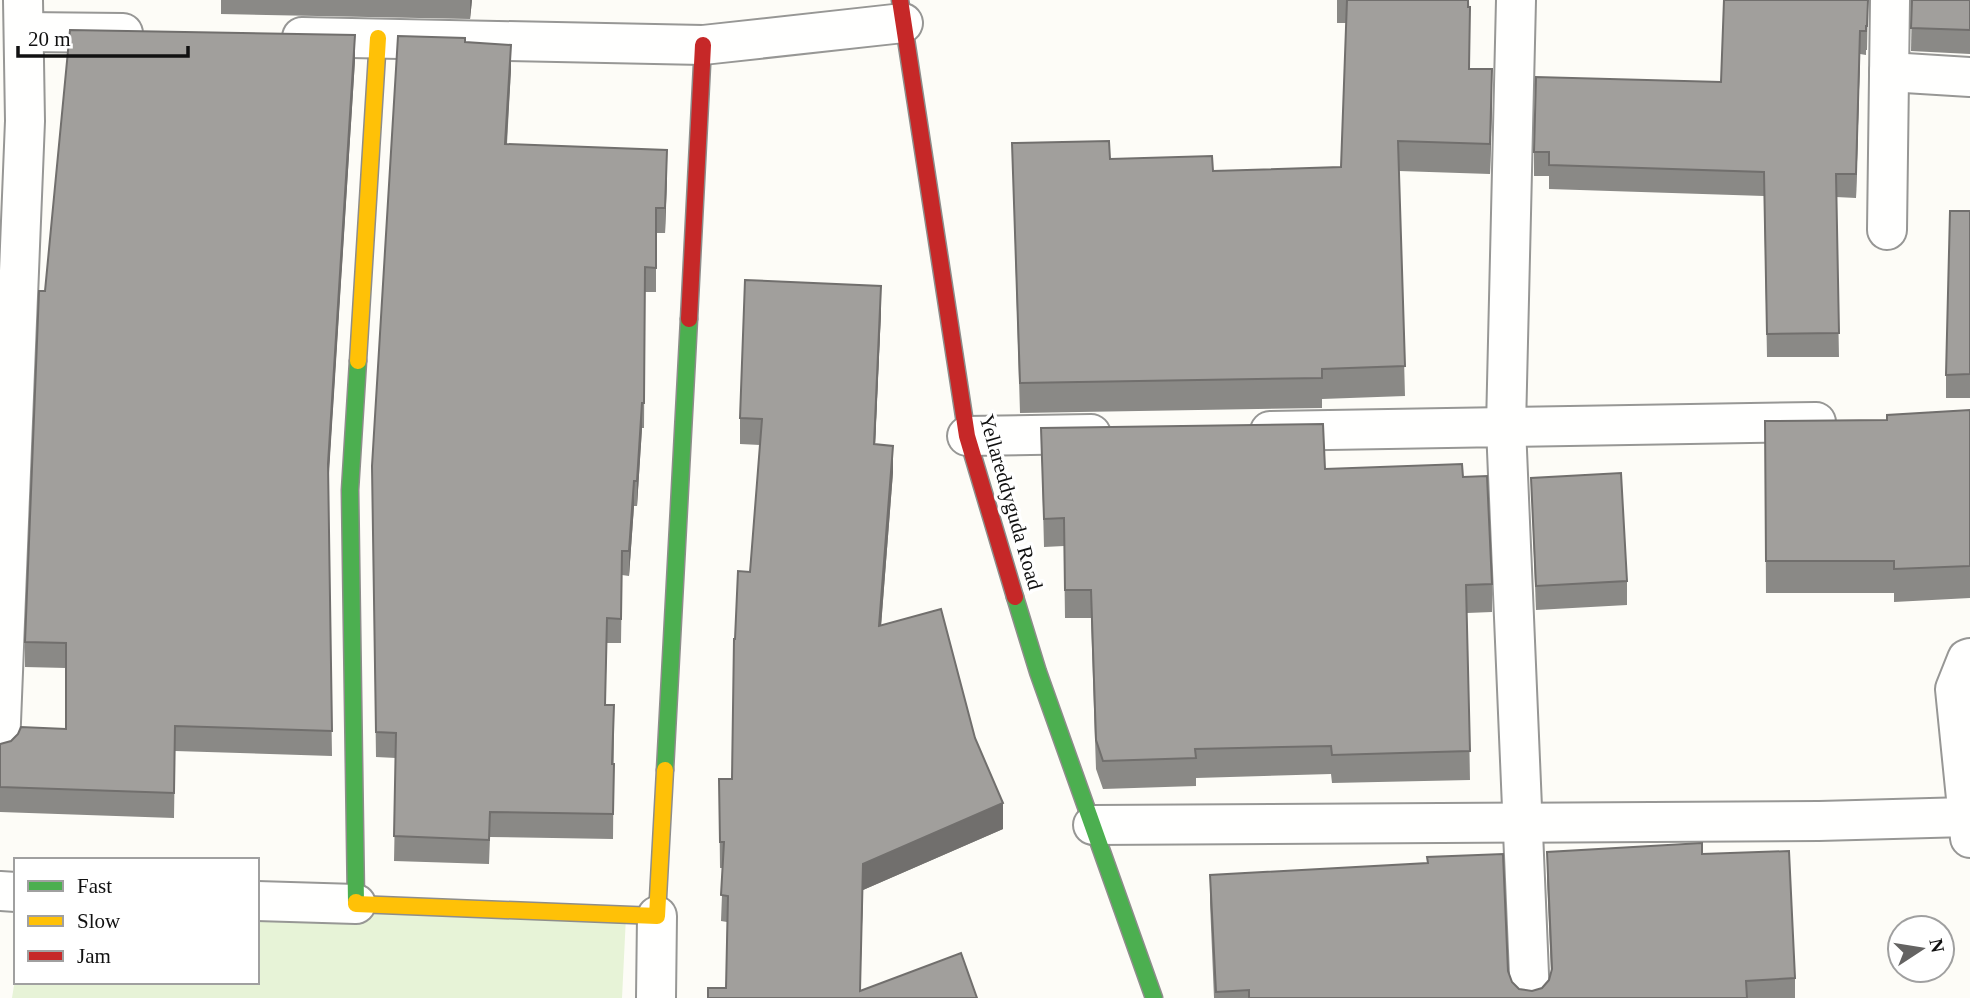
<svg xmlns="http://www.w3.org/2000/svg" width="1970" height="998" font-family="Georgia,serif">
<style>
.green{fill:#e7f3d7}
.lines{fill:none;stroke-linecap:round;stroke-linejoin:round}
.street-casing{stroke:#979795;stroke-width:42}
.fast-casing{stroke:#8e8d8b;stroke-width:19}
.slow-casing{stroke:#8e8d8b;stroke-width:19}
.jam-casing{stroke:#8e8d8b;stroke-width:19}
.street{stroke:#fffffe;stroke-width:38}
.fast{stroke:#4caf50;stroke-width:16}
.slow{stroke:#ffc107;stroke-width:16}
.jam{stroke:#c62828;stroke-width:16}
.wall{fill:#8a8986}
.shaded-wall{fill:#716f6d}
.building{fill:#a19f9c;stroke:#716f6d;stroke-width:2}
.labels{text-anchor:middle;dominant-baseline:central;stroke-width:7;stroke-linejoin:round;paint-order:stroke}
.street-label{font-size:21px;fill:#111;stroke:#fff}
</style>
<rect width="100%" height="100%" fill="#fdfcf7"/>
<!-- green -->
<polygon class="green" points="257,902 626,916 622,998 12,998 16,973 16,982 257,982"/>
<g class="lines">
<defs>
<g id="street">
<polyline points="1516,0 1506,427 1816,422"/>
<polyline points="24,32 123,33"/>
<polyline points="302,37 703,45 903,23"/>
<polyline points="1889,72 1970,77"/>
<polyline points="1887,230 1890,0"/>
<polyline points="1270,431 1506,427 1530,998"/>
<polyline points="967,436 1091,434"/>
<polyline points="1970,658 1967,659 1955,689 1970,838"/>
<polyline points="0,747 25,121 23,0"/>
<polyline points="1093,825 1819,821 1967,817"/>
<polyline points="0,891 16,892"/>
<polyline points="257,901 356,904"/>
<polyline points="656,998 657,916"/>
</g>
<g id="fast">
<polyline points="1015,597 1038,672 1154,998"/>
<polyline points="665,770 689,319"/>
<polyline points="356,902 350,490 358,361"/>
</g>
<g id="slow">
<polyline points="358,361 378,38"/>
<polyline points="356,902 356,904 657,916 665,770"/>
</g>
<g id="jam">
<polyline points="900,0 967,436 1015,597"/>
<polyline points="689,319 703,45"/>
</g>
</defs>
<!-- street casing -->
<use href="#street" class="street-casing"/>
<!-- fast casing -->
<use href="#fast" class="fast-casing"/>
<!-- slow casing -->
<use href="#slow" class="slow-casing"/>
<!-- jam casing -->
<use href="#jam" class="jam-casing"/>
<!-- street -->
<use href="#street" class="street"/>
<!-- fast -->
<use href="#fast" class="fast"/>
<!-- slow -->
<use href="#slow" class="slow"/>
<!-- jam -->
<use href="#jam" class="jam"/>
</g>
<!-- wall -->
<g class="wall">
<polygon points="221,0 472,0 470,19 221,14"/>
<polygon points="1337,0 1469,0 1470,37 1469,69 1492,99 1490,174 1399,171 1405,396 1322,399 1322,408 1020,413 1012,143 1110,159 1213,171 1341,167 1346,23 1337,23"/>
<polygon points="1868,0 1867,50 1866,50 1866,55 1860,54 1856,198 1836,197 1839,357 1767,357 1764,196 1549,189 1549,176 1534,176 1534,152 1721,82"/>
<polygon points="1912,0 1970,0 1970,54 1911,51"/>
<polygon points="465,42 511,69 507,144 667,175 665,233 656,233 656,292 645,292 644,428 642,428 637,506 634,506 629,576 622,575 621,643 607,643 605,705 614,730 613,839 490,837 489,864 394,861 396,758 376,757 372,466"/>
<polygon points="355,60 328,484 332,756 175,751 174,818 0,812 0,744 66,729 66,668 25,667 25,642 45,291"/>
<polygon points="1970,211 1970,398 1946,398 1946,375"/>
<polygon points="881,312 875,444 893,472 881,626 975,738 1003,829 863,890 860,991 977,998 726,988 727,922 721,921 723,868 720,868 719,779 732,779 735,639 750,572 760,445 740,444 740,418"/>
<polygon points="1970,410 1970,598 1894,602 1894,593 1766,593 1765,421 1887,420"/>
<polygon points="1041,428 1325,469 1463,477 1492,584 1492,612 1467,613 1470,780 1332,783 1331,774 1196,778 1196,786 1103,789 1096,769 1091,618 1065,618 1064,546 1044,547"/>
<polygon points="1531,478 1627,581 1627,605 1536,610"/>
<polygon points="1547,852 1702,854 1795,978 1795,998 1214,998 1210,903 1210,875 1508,971 1512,982 1519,989 1532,991 1542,988 1549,980 1551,973 1547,880"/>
</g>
<!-- shaded-wall -->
<g class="shaded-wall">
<polygon points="470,0 472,0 470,19"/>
<polygon points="1860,31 1860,54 1856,198 1856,174"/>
<polygon points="355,35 355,60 328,489 328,464"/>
<polygon points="511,45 511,69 505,169 505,144"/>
<polygon points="1492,69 1492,99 1490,174 1490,144"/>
<polygon points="667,150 667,175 665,233 665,208"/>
<polygon points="881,286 881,312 874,470 874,444"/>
<polygon points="642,403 642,428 637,506 637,481"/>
<polygon points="893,446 893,472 879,652 879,626"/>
<polygon points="634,481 634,506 629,576 629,551"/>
<polygon points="1003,803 1003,829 863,890 860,998 863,864"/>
</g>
<!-- building -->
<g class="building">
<polygon points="1347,0 1468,0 1468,7 1470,7 1469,69 1492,69 1490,144 1398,141 1405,366 1322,369 1322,378 1020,383 1012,143 1109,141 1110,159 1212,156 1213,171 1341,167"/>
<polygon points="1724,0 1868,0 1867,26 1866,26 1866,31 1860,31 1856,174 1836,174 1839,333 1767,334 1764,172 1549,165 1549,152 1534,152 1536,77 1721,82"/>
<polygon points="1912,0 1970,0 1970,30 1911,28"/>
<polygon points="70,30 355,35 328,464 332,731 175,726 174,793 0,787 0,744 11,741 18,734 21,727 66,729 66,643 25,642 39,291 45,291"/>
<polygon points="398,36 465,38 465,42 511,45 505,144 667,150 665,208 656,208 656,268 645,267 644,403 642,403 637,481 634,481 629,551 622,551 621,619 607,618 605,705 614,705 612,764 614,764 613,814 490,812 489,840 394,836 396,733 376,732 372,466"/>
<polygon points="1950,211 1970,211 1970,374 1946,375"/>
<polygon points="745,280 881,286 874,444 893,446 879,626 941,609 975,738 1003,803 863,864 860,991 961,953 977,998 708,998 708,988 726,988 728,896 721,895 724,842 720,842 719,779 732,779 734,639 735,639 738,571 750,572 762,419 740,418"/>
<polygon points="1970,410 1970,566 1894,569 1894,561 1766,561 1765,421 1887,420 1887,415"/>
<polygon points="1323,424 1325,469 1462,464 1463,477 1487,476 1492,584 1466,585 1470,751 1332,755 1331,746 1195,749 1196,758 1103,761 1096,740 1091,590 1065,590 1064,518 1044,519 1041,428"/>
<polygon points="1621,473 1627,581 1536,586 1531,478"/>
<polygon points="1702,843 1702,854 1789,851 1795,978 1746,981 1747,998 1249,998 1249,990 1216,992 1210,875 1428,863 1427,857 1503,854 1508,971 1512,982 1519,989 1532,991 1542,988 1549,980 1552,969 1547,852"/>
</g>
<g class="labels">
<!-- street labels -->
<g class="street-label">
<text transform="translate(1011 502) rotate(74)">Yellareddyguda Road</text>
</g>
</g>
<!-- legend -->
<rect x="14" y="858" width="245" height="126" fill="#ffffff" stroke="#a0a0a0" stroke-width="2"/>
<rect x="28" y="881" width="35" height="10" fill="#4caf50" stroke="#a0a0a0" stroke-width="2"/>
<text x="77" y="893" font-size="21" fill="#111111">Fast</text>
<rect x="28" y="916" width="35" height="10" fill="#ffc107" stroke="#a0a0a0" stroke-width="2"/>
<text x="77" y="928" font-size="21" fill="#111111">Slow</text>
<rect x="28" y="951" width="35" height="10" fill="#c62828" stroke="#a0a0a0" stroke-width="2"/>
<text x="77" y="963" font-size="21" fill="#111111">Jam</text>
<!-- north arrow -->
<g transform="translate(1921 949) rotate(78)"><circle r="33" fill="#ffffff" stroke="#a0a0a0" stroke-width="2"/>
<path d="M0-5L12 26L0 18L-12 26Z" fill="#646362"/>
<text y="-10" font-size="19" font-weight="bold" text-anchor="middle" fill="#111111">N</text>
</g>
<!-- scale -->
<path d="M18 46v10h170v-10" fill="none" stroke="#111111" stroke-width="3.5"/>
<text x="28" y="46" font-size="21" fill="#111111" stroke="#ffffff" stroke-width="5" paint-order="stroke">20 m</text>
</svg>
